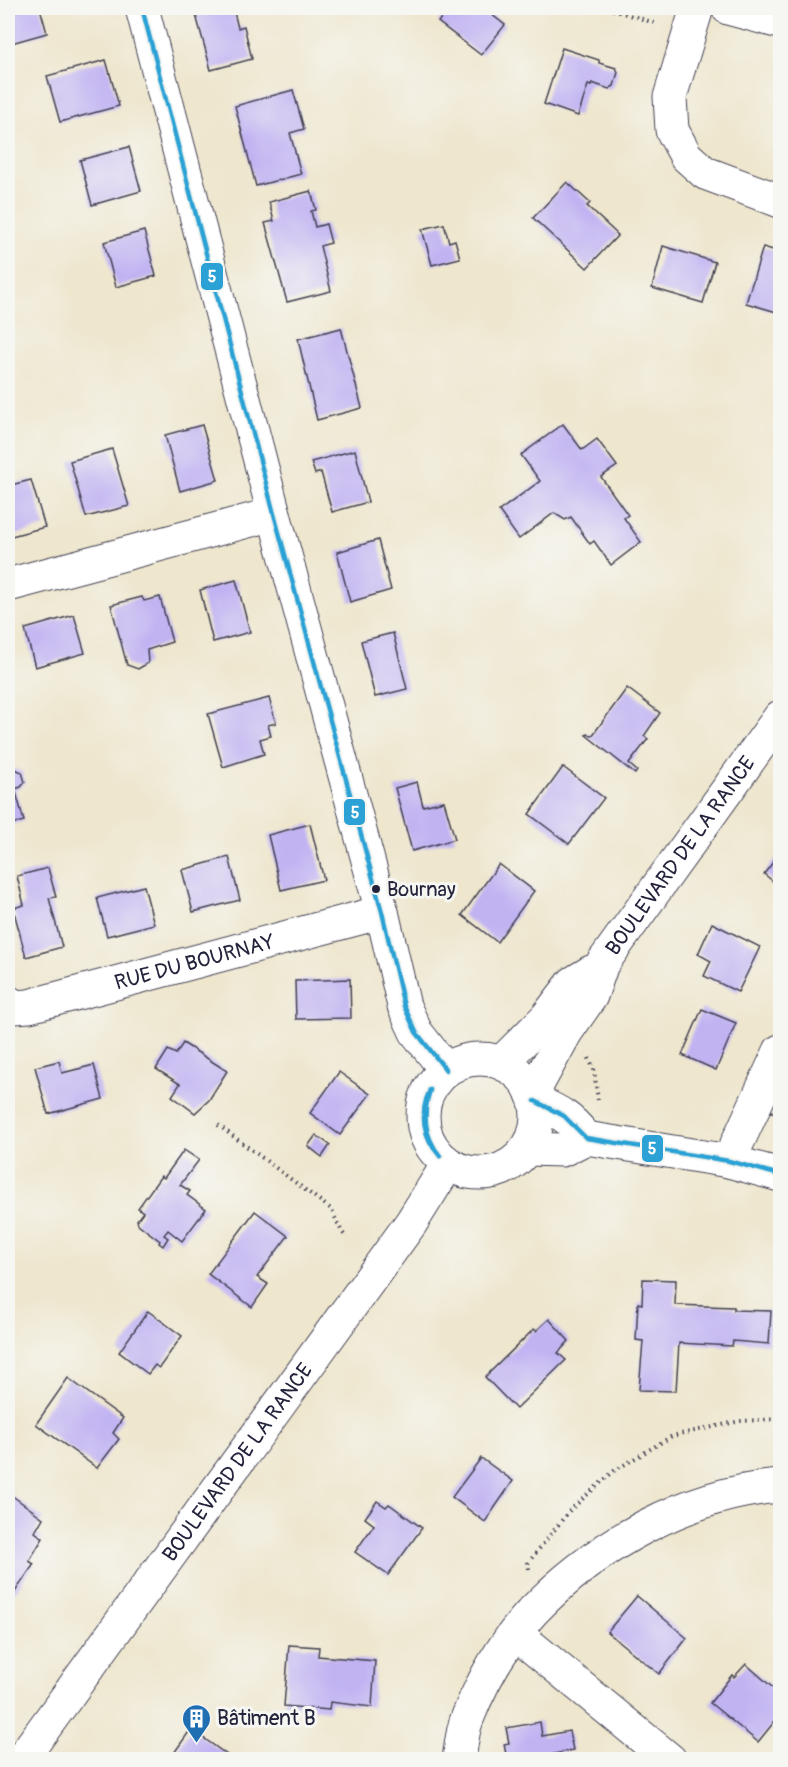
<svg xmlns="http://www.w3.org/2000/svg" width="788" height="1767" font-family="Pangolin,sans-serif">
<style>
.building{fill:#c1b3f2}
.lines{fill:none;stroke-linecap:round;stroke-linejoin:round}
.street-casing{stroke:#413f51;stroke-width:35}
.primary-casing{stroke:#413f51;stroke-width:35}
.path{stroke:#413f51;stroke-width:4;stroke-dasharray:1.5 4.5;stroke-linecap:butt}
.street{stroke:#fff;stroke-width:33}
.primary{stroke:#fff;stroke-width:33}
.bus-1-casing{stroke:#f6f6f2;stroke-width:9}
.bus-1{stroke:#2ca1d5;stroke-width:4.5}
.bus-dot{fill:#22223b;stroke:#f6f6f2;stroke-width:2}
.labels{text-anchor:middle;dominant-baseline:central;stroke-width:6;stroke-linejoin:round;paint-order:stroke}
.bus-label{font-size:20px;fill:#22223b;stroke:#f6f6f2;text-anchor:start}
.street-label{font-size:21px;fill:#22223b;stroke:#f6f6f2}
.poi-label{font-size:21px;fill:#22223b;stroke:#f6f6f2;text-anchor:start}
.line-badge{stroke:#f6f6f2;stroke-width:2}
.badge-label{font-size:16px;text-anchor:middle;font-weight:bold;fill:#fff}
</style>
<rect width="100%" height="100%" fill="#f6f6f2"/>
<filter id="ink" filterUnits="userSpaceOnUse"><feTurbulence type="fractalNoise" baseFrequency=".0167" numOctaves="2"/><feDisplacementMap in="SourceGraphic" scale="12" xChannelSelector="R" yChannelSelector="G"/><feConvolveMatrix kernelMatrix="1 2 1 2 8 2 1 2 1" color-interpolation-filters="sRGB"/></filter>
<filter id="wash" filterUnits="userSpaceOnUse"><feTurbulence type="fractalNoise" baseFrequency=".008" numOctaves="4" result="noise"/><feDisplacementMap in="SourceGraphic" scale="24" xChannelSelector="R" yChannelSelector="G"/><feGaussianBlur stdDeviation="1.35" result="paint"/><feColorMatrix in="noise" values="0 0 0 0 0 0 0 0 0 0 0 0 0 0 0 0 0 1.4 0 .05"/><feComposite in="paint" operator="in"/></filter>
<g filter="url(#wash)">
<rect width="100%" height="100%" fill="#eee6cd"/>
<g id="blocks">
<!-- building -->
<g class="building">
<polygon points="8,8 40,8 47,33 8,44"/>
<polygon points="222,8 233,8 238,28 244,26 252,59 211,70 196,15"/>
<polygon points="449,8 483,8 505,25 481,55 438,22"/>
<polygon points="562,48 599,60 599,63 616,68 618,72 614,86 609,89 592,83 591,86 588,85 578,116 544,104"/>
<polygon points="106,60 119,106 60,122 47,76"/>
<polygon points="293,90 304,129 290,133 301,174 256,186 235,106"/>
<polygon points="129,147 141,191 92,205 80,160"/>
<polygon points="567,182 590,203 587,206 618,235 587,268 533,218"/>
<polygon points="311,191 316,210 311,211 315,227 326,224 331,243 320,246 331,291 287,302 265,223 274,221 269,202"/>
<polygon points="444,224 449,242 455,240 460,258 432,265 422,229"/>
<polygon points="144,231 156,276 116,287 104,242"/>
<polygon points="663,246 715,262 703,303 652,288"/>
<polygon points="763,247 780,252 780,313 746,303"/>
<polygon points="341,328 362,408 317,420 298,339"/>
<polygon points="563,424 582,450 597,439 617,466 601,477 628,515 624,518 641,542 611,565 594,541 590,544 571,517 565,520 554,513 519,539 499,511 540,481 521,455"/>
<polygon points="202,425 218,480 180,491 165,435"/>
<polygon points="112,449 129,506 86,517 70,461"/>
<polygon points="355,450 368,502 332,512 321,472 315,474 311,462"/>
<polygon points="31,480 45,527 8,537 8,489 12,487 11,485"/>
<polygon points="378,540 391,590 350,602 337,552"/>
<polygon points="236,580 250,632 213,642 200,590"/>
<polygon points="142,597 144,601 160,597 172,642 147,650 148,663 138,669 127,665 111,605"/>
<polygon points="74,615 85,653 35,667 25,629"/>
<polygon points="393,633 407,689 375,697 361,641"/>
<polygon points="627,688 660,713 644,736 648,739 629,764 637,771 635,774 586,735 588,734 592,736"/>
<polygon points="269,698 276,723 268,725 271,736 260,739 264,754 223,767 208,714"/>
<polygon points="563,767 604,798 569,844 529,814"/>
<polygon points="15,769 22,772 25,782 21,787 15,789 24,821 8,825 8,771"/>
<polygon points="417,782 423,806 444,801 455,839 412,851 395,788"/>
<polygon points="310,824 324,880 281,890 268,835"/>
<polygon points="780,853 780,887 764,874"/>
<polygon points="229,857 240,900 193,912 182,870"/>
<polygon points="499,864 534,891 497,942 462,915"/>
<polygon points="48,868 56,897 49,898 62,947 26,957 13,908 24,905 17,876"/>
<polygon points="144,886 154,924 107,936 97,898"/>
<polygon points="712,923 760,947 738,992 704,976 711,961 698,954"/>
<polygon points="350,979 351,1018 296,1019 295,981"/>
<polygon points="702,1009 736,1023 716,1070 682,1055"/>
<polygon points="183,1043 227,1071 209,1100 195,1113 172,1096 180,1084 156,1069 168,1050 176,1054"/>
<polygon points="59,1061 62,1073 94,1065 103,1099 48,1114 35,1067"/>
<polygon points="339,1072 370,1094 340,1135 310,1113"/>
<polygon points="780,1086 780,1115 770,1111"/>
<polygon points="316,1135 330,1145 322,1157 308,1146"/>
<polygon points="184,1150 199,1160 180,1185 190,1191 187,1195 206,1209 182,1241 168,1230 164,1235 168,1238 163,1246 159,1243 160,1241 138,1224 137,1220 143,1212 138,1208 161,1176 164,1178"/>
<polygon points="255,1211 288,1236 257,1277 268,1284 252,1307 208,1274"/>
<polygon points="643,1279 676,1280 675,1305 734,1307 734,1310 771,1311 769,1344 733,1341 732,1346 679,1343 676,1391 639,1390 643,1341 636,1340 638,1303 642,1304"/>
<polygon points="148,1311 182,1336 159,1368 155,1365 148,1374 119,1352"/>
<polygon points="549,1319 569,1341 558,1353 566,1360 516,1409 485,1377 534,1329 536,1331"/>
<polygon points="68,1378 123,1418 113,1433 119,1439 97,1468 36,1424"/>
<polygon points="481,1458 513,1481 485,1522 452,1497"/>
<polygon points="11,1495 43,1518 35,1532 43,1538 29,1561 34,1564 15,1592 8,1587 8,1500"/>
<polygon points="377,1501 386,1507 389,1504 422,1528 388,1575 355,1552 374,1525 365,1518"/>
<polygon points="637,1596 687,1638 659,1674 607,1632"/>
<polygon points="289,1645 319,1647 318,1656 375,1661 372,1707 330,1702 329,1710 284,1706"/>
<polygon points="746,1664 780,1694 780,1709 777,1713 779,1716 758,1742 710,1703 732,1675 734,1677"/>
<polygon points="540,1722 542,1736 569,1731 573,1750 549,1755 550,1760 507,1760 504,1744 509,1743 506,1728"/>
<polygon points="191,1729 234,1760 169,1760"/>
</g>
</g>
</g>
<g filter="url(#ink)">
<use href="#blocks" fill-opacity="0" stroke="#413f51" stroke-width="1.5"/>
<g class="lines">
<defs>
<g id="street">
<polyline points="142,8 274,514 382,912 404,1006 416,1032 446,1070"/>
<polyline points="697,8 670,97 672,130 686,156 705,173 780,201"/>
<polyline points="728,8 780,22"/>
<polyline points="8,585 274,514"/>
<path id="s1" d="M8,1002l7,5 14,-1 353,-94"/>
<path d="M535,1101c24,11 35,16 51,37"/>
<polyline points="527,1149 562,1150 586,1138 729,1161 780,1175"/>
<polyline points="729,1161 780,1051"/>
<polyline points="515,1633 670,1760"/>
<path d="M459,1760c2,-13 3,-28 8,-41 15,-38 38,-78 66,-108 63,-66 155,-118 247,-125"/>
</g>
<g id="primary">
<circle cx="480" cy="1116" r="57"/>
<polyline points="501,1063 547,1017 573,983 591,972"/>
<path id="s2" d="M532,1094l34,-62 25,-36 11,-32 178,-247"/>
<path id="s3" d="M21,1760l390,-537 37,-59"/>
</g>
</defs>
<!-- street casing -->
<use href="#street" class="street-casing"/>
<!-- primary casing -->
<use href="#primary" class="primary-casing"/>
<!-- path -->
<g class="path">
<polyline points="607,8 658,24"/>
<polyline points="589,1058 594,1070 598,1100"/>
<polyline points="218,1125 331,1209 342,1232 347,1238"/>
<polyline points="529,1569 528,1563 570,1510 614,1471 672,1436 740,1421 780,1419"/>
</g>
<!-- street -->
<use href="#street" class="street"/>
<!-- primary -->
<use href="#primary" class="primary"/>
<defs>
<g id="bus-1">
<polyline points="142,8 274,514 382,912 404,1006 416,1032 446,1070"/>
<path d="M430,1090c-8,24 -6,46 10,66"/>
<path d="M430,1090c-11,22 -7,48 10,66"/>
<polyline points="535,1101 564,1116 586,1138 729,1161 780,1175"/>
</g>
</defs>
<!-- bus-1 casing -->
<use href="#bus-1" class="bus-1-casing"/>
<!-- bus-1 -->
<use href="#bus-1" class="bus-1"/>
</g>
</g>
<!-- icons -->
<defs>
<symbol id="building-pin" viewBox="-11 -11 22 30"><path d="M0 17L-7.5 6A9.5 9.5 0 1 1 7.5 6Z" fill="#1f6fb2" stroke="#f6f6f2"/><path d="M-4-6H4V6H1V3H-1V6H-4ZM-2.5-4.3h1.7v1.8h-1.7ZM.8-4.3h1.7v1.8H.8ZM-2.5-1h1.7V.8h-1.7ZM.8-1h1.7V.8H.8Z" fill="#fff"/></symbol>
</defs>
<g fill-rule="evenodd">
<use href="#building-pin" x="180" y="1702" width="33" height="45"/>
</g>
<!-- markers -->
<circle class="bus-dot" cx="376" cy="889" r="5"/>
<g class="labels">
<!-- bus labels -->
<g class="bus-label">
<text x="387" y="889">Bournay</text>
</g>
<!-- street labels -->
<g class="street-label">
<text stroke="none"><textPath href="#s2" startOffset="282">BOULEVARD DE LA RANCE</textPath></text>
<text stroke="none"><textPath href="#s1" startOffset="194">RUE DU BOURNAY</textPath></text>
<text stroke="none"><textPath href="#s3" startOffset="368">BOULEVARD DE LA RANCE</textPath></text>
</g>
<!-- poi labels -->
<g class="poi-label">
<text x="217" y="1718">Bâtiment B</text>
</g>
</g>
<g class="line-badge">
<rect x="200" y="262" width="24" height="29" rx="6" fill="#2ca1d5"/>
<rect x="343" y="798" width="23" height="28" rx="6" fill="#2ca1d5"/>
<rect x="641" y="1134" width="23" height="29" rx="6" fill="#2ca1d5"/>
</g>
<g class="badge-label">
<text x="212" y="282">5</text>
<text x="355" y="818">5</text>
<text x="652" y="1154">5</text>
</g>
<!-- margin -->
<rect width="788" height="1767" fill="none" stroke="#f6f6f2" stroke-width="30"/>
</svg>
